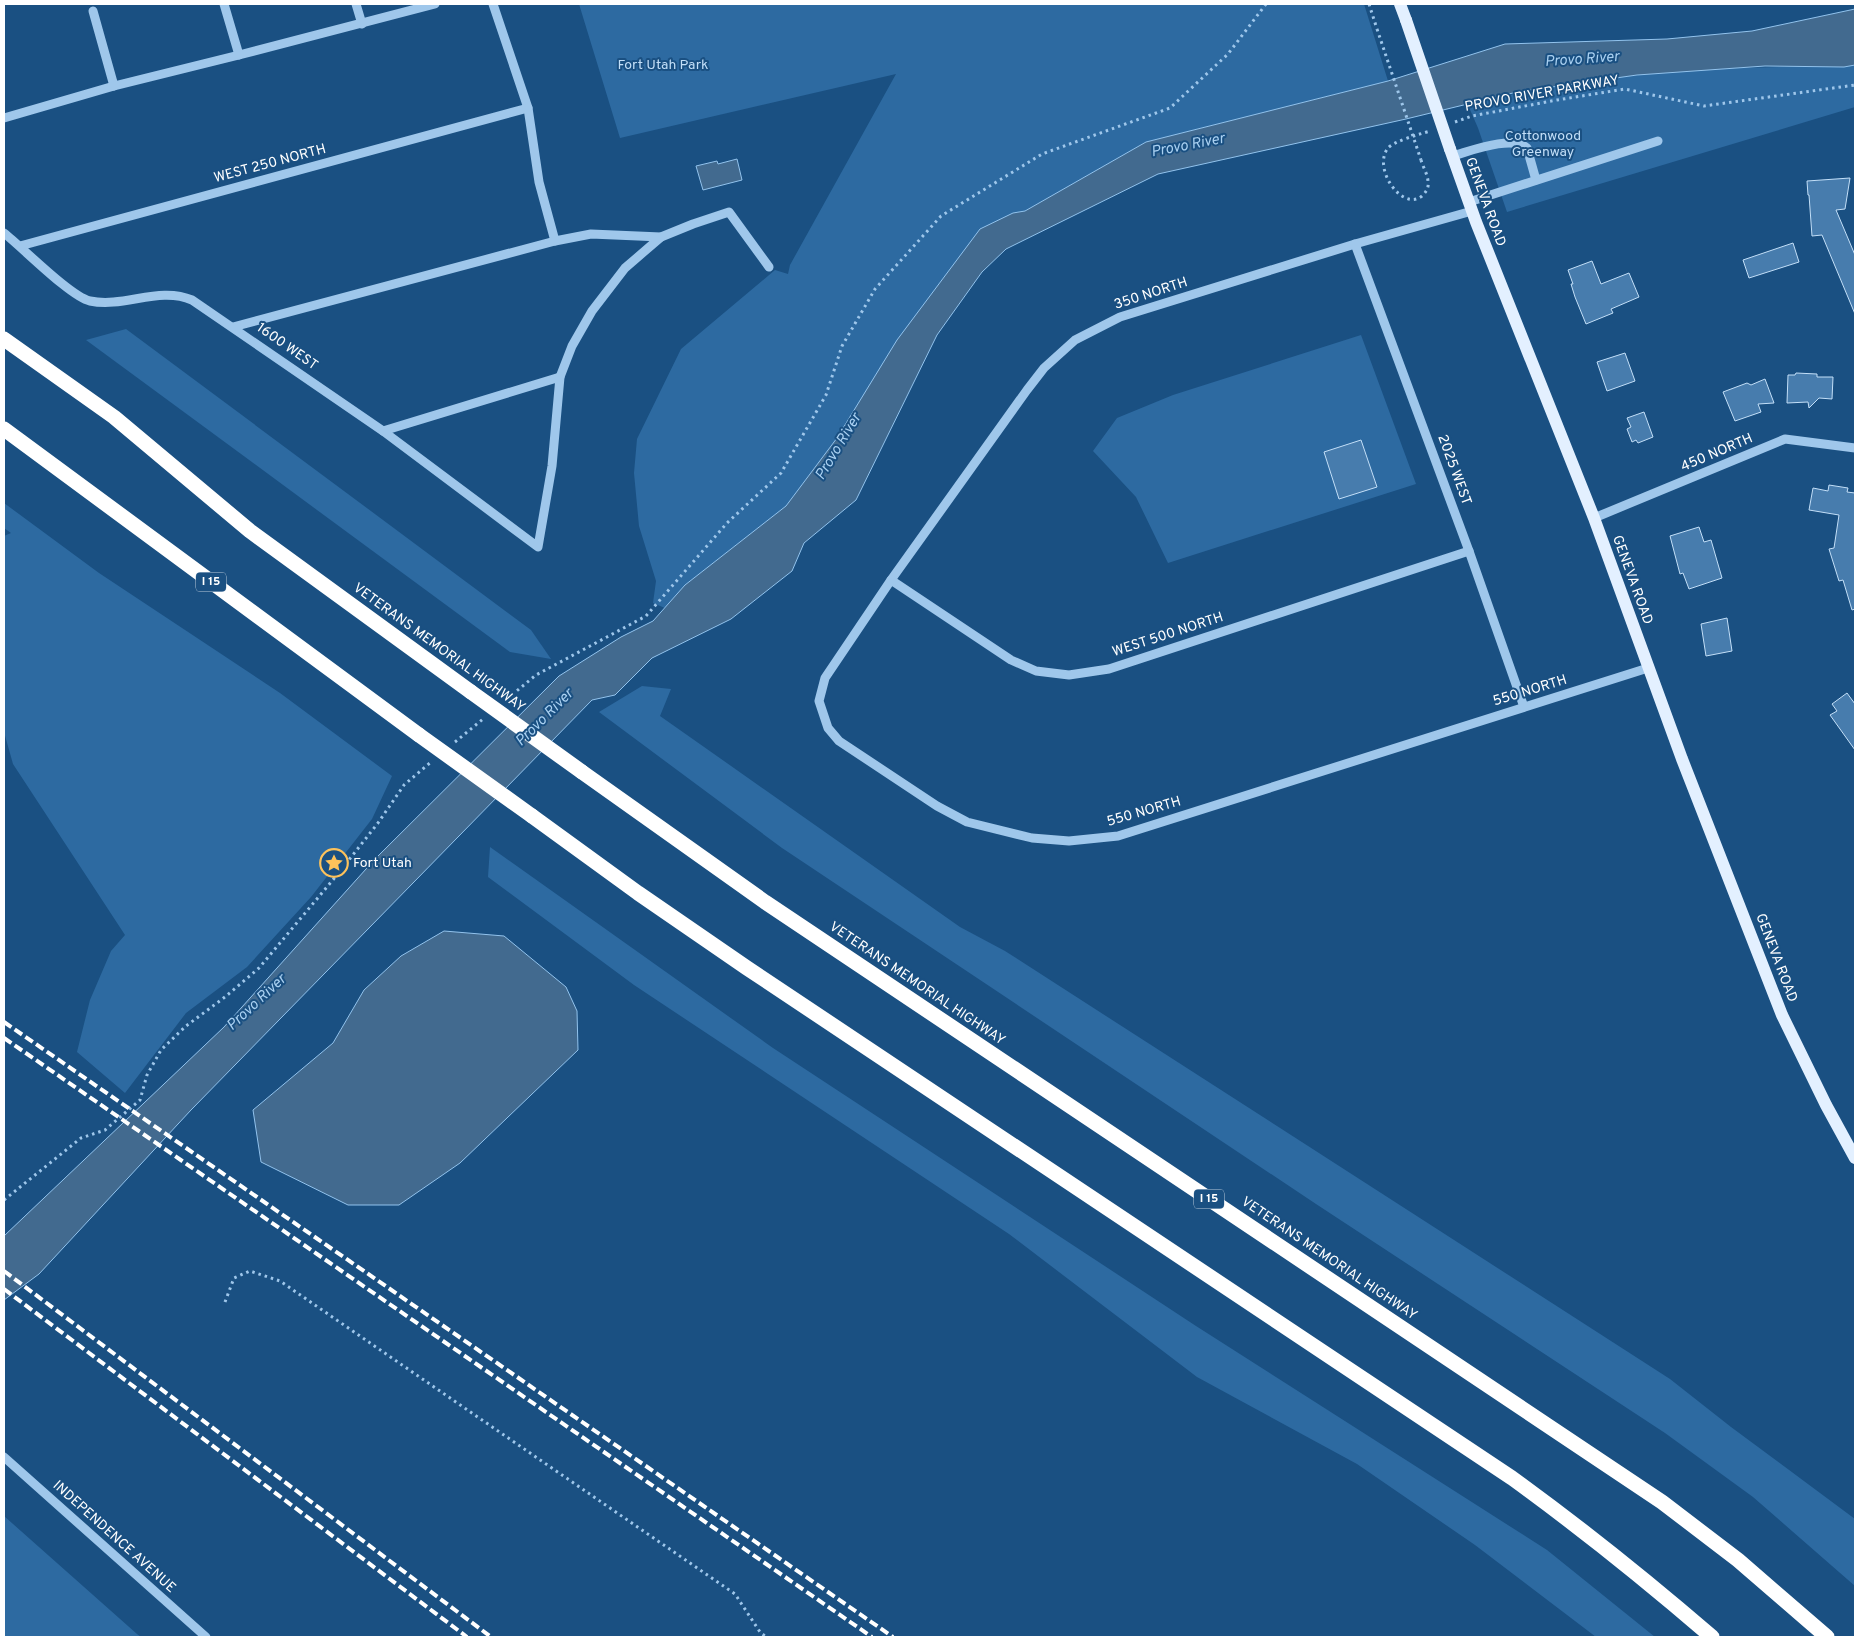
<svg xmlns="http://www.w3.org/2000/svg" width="1859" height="1641" font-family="Overpass,sans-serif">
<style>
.green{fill:#2d6aa1}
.water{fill:#426a8f;stroke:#92c3ed}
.building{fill:#477cad;stroke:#c3dff8}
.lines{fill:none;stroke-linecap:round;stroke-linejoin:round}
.path{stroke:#9fc7eb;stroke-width:3;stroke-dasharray:2.5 4;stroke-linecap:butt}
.minor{stroke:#9fc7eb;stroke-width:9}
.major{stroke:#e3f0ff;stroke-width:12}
.highway{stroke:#fff;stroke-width:15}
.rail{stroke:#fff;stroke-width:4;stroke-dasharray:9 4;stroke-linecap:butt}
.path-bridge{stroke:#9fc7eb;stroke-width:3;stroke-dasharray:2.5 4;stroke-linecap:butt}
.major-bridge{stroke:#e3f0ff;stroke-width:12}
.highway-bridge{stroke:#fff;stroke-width:15}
.labels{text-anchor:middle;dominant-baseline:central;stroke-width:4;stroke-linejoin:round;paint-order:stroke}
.shield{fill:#1a5082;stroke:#bacada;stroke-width:1}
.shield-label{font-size:12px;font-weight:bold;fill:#fff}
.park-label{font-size:14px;fill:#c3dff8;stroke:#1a5082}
.street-label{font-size:14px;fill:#fff;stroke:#1a5082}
.poi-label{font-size:14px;fill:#fff;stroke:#1a5082;text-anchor:start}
.water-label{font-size:15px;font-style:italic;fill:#aad1f2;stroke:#1a5082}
</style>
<rect width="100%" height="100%" fill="#1a5082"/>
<!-- green -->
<g class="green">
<polygon points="579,4 1364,4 1388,81 1146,142 1025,211 1013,213 837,438 786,506 685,585 665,608 653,603 656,581 639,526 634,473 637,439 681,349 775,270 788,274 790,265 896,74 620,138"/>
<path d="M1855,65v42l-348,105 -29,-84 -10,-23c122,-32 250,-40 376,-38z"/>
<polygon points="126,329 531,630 551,659 510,652 86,340"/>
<polygon points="1361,335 1416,484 1168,563 1136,497 1093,451 1117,418 1173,395"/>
<polygon points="4,503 99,573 280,693 392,776 372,819 311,897 247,967 186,1013 125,1093 77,1052 90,1000 111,951 125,935 13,764 4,732 4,536 11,533 4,528"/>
<polygon points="642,686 671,689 660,716 960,927 1005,951 1670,1379 1731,1427 1855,1519 1855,1586 1753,1497 1665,1433 1316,1204 782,848 599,712"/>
<polygon points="490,847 773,1048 1196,1326 1547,1550 1655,1637 1596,1637 1475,1545 1357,1464 1197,1377 1009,1234 634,985 488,877"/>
<polygon points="4,1516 137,1634 141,1637 4,1637"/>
</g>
<!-- water -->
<g class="water">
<polygon points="1855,9 1855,65 1844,67 1765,66 1637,75 1517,92 1406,119 1158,174 1006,249 982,272 937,335 856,500 804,543 792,571 731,619 652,658 615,695 592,700 191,1110 39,1274 4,1300 4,1236 224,1027 375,859 559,676 621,637 653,621 685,585 786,506 837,438 897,340 980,229 1013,213 1025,211 1146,142 1388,81 1505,44 1667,39 1752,31"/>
<polygon points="737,159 742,180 703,190 696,166 717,161 718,164"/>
<polygon points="444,931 504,936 566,987 577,1011 578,1050 460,1163 399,1205 348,1205 261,1162 253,1110 333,1043 364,990 401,956"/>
</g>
<!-- building -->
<g class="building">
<polygon points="1850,178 1845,209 1836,210 1855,255 1855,314 1822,235 1812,236 1809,195 1808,195 1807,181"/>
<polygon points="1793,243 1799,262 1749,278 1743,260"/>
<polygon points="1592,261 1601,284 1629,273 1639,297 1611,309 1613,313 1586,324 1575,297 1571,284 1573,284 1568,270"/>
<polygon points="1625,353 1635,381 1607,391 1597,362"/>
<polygon points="1796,373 1817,374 1817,377 1833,377 1832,399 1819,398 1809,408 1808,402 1787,403 1788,375 1795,375"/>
<polygon points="1765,379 1774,403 1758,404 1761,412 1735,421 1723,392 1747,383 1751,385"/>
<polygon points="1644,412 1653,437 1638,443 1636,440 1632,442 1627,429 1631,427 1627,418"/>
<polygon points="1361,440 1377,487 1339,499 1324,452"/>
<polygon points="1829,485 1848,488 1847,492 1855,493 1855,609 1852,610 1843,580 1839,581 1829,549 1834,548 1839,515 1809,510 1813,488 1828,491"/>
<polygon points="1699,527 1704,542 1711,540 1722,578 1689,589 1683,573 1680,574 1670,536"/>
<polygon points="1727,618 1732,651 1706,656 1701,624"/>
<polygon points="1847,693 1855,704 1855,750 1830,715 1837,711 1832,704"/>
</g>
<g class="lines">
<!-- path -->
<g class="path">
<polyline points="1369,4 1377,29"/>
<polyline points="1455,122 1472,116 1557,100 1625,89 1704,106 1855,85"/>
<path d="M1421,160c2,7 7,15 7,22 1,6 -2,10 -6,14 -20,16 -50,-28 -34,-48 6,-7 32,-14 42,-17"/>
<polyline points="507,699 536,675 646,616 727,523 781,473 826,395 842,346 875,289 941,216 1042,154 1170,108 1228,54 1266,4"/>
<polyline points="455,742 483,719"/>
<polyline points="4,1200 81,1138 105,1130 140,1100 147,1075 161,1050 186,1026 225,997 259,968 337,875 378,823 404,785 431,762"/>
<polyline points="225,1302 234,1278 250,1271 280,1281 735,1594 760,1632 766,1637"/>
</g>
<!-- minor -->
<g class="minor">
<polyline points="224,4 239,55"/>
<polyline points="356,4 362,24"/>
<polyline points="493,4 528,108 539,182 555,241"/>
<polyline points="93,11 114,86"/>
<polyline points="4,118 114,86 239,55 435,4"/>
<path d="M1452,156c19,-5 59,-21 75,-8l9,32"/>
<polyline points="1469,202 1658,141"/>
<polyline points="1472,211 1355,244 1120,317 1075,340 1044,368 1027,390 891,580 825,678 819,701 828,728 839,741 937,806 967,822 1032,838 1069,841 1118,836 1648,668"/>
<path d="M4,233c19,15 67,64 86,68 35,7 69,-15 102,-1l191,131 155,116 14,-81 8,-89 12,-31 20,-35 33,-43 36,-31"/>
<polyline points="1355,244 1469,551 1524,707"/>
<polyline points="20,246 528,108"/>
<polyline points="233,327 555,241 591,234 661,237 693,224 729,212 769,267"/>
<polyline points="383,431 560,377"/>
<polyline points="1594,518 1785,439 1855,448"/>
<polyline points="891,580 1011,660 1036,671 1069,675 1109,669 1469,551"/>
<polyline points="4,1457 206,1637"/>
</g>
<!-- major -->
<g class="major">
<polyline points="1400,4 1406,20"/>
<polyline points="1450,149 1476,222 1594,518 1682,759 1782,1015 1826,1105 1855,1158"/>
</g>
<!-- highway -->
<g class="highway">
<polyline points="4,339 114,417 250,531 471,692"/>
<polyline points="4,429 419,735"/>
<polyline points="582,772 765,902 1662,1502 1738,1560 1827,1637"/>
<path d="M532,816l106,77 109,75 765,510c69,50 135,103 200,159"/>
</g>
<!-- rail -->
<g class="rail">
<polyline points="4,1022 893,1637"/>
<polyline points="4,1038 872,1637"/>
<polyline points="4,1271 491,1637"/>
<polyline points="4,1289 467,1637"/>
</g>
<!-- path-bridge -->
<polyline class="path-bridge" points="1377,29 1421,160"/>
<!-- major-bridge -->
<polyline class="major-bridge" points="1406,20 1450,149"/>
<!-- highway-bridge -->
<g class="highway-bridge">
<polyline points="471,692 582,772"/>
<polyline points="419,735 532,816"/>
</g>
</g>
<!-- icons -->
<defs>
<symbol id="sight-ring" viewBox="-11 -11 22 22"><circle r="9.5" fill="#1a5082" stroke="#fdc25b" stroke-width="1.5"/><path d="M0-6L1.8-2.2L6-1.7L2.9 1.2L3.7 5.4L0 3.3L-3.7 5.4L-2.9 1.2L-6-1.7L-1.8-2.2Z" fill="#fdc25b"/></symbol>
</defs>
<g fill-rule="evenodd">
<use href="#sight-ring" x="318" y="847" width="32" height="32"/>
</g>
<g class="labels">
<!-- shield labels -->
<g class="shield">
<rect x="196" y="572.5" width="30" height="19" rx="4"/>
<rect x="1194" y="1189.5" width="30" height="19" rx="4"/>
</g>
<g class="shield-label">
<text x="211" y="582">I 15</text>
<text x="1209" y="1199">I 15</text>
</g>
<!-- park labels -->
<g class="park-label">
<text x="663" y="65">Fort Utah Park</text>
<text x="1543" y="136">Cottonwood<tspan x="1543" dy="16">Greenway</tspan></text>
</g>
<!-- street labels -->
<g class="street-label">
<text transform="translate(1542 94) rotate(-10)">PROVO RIVER PARKWAY</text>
<text transform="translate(270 164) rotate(-15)">WEST 250 NORTH</text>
<text transform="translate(1485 202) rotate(70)">GENEVA ROAD</text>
<text transform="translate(1151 294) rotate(-18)">350 NORTH</text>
<text transform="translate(287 347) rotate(35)">1600 WEST</text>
<text transform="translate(1717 453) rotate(-23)">450 NORTH</text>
<text transform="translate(1454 470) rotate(70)">2025 WEST</text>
<text transform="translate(1632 580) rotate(70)">GENEVA ROAD</text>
<text transform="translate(1168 635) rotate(-18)">WEST 500 NORTH</text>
<text transform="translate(439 648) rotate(36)">VETERANS MEMORIAL HIGHWAY</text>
<text transform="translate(1530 691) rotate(-17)">550 NORTH</text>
<text transform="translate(1144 812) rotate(-16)">550 NORTH</text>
<text transform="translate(1776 958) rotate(69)">GENEVA ROAD</text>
<text transform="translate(917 984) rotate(34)">VETERANS MEMORIAL HIGHWAY</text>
<text transform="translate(1329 1259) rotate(34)">VETERANS MEMORIAL HIGHWAY</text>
<text transform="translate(114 1537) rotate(42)">INDEPENDENCE AVENUE</text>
</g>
<!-- poi labels -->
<g class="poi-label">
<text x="353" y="863">Fort Utah</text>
</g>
<!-- water labels -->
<g class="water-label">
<text transform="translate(1582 60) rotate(-4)">Provo River</text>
<text transform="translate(1188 146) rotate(-11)">Provo River</text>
<text transform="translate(839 447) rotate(-59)">Provo River</text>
<text transform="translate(545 718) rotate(-45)">Provo River</text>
<text transform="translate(257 1003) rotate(-43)">Provo River</text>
</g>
</g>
<!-- border -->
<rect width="1859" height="1641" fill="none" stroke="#ffffff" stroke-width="10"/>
</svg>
